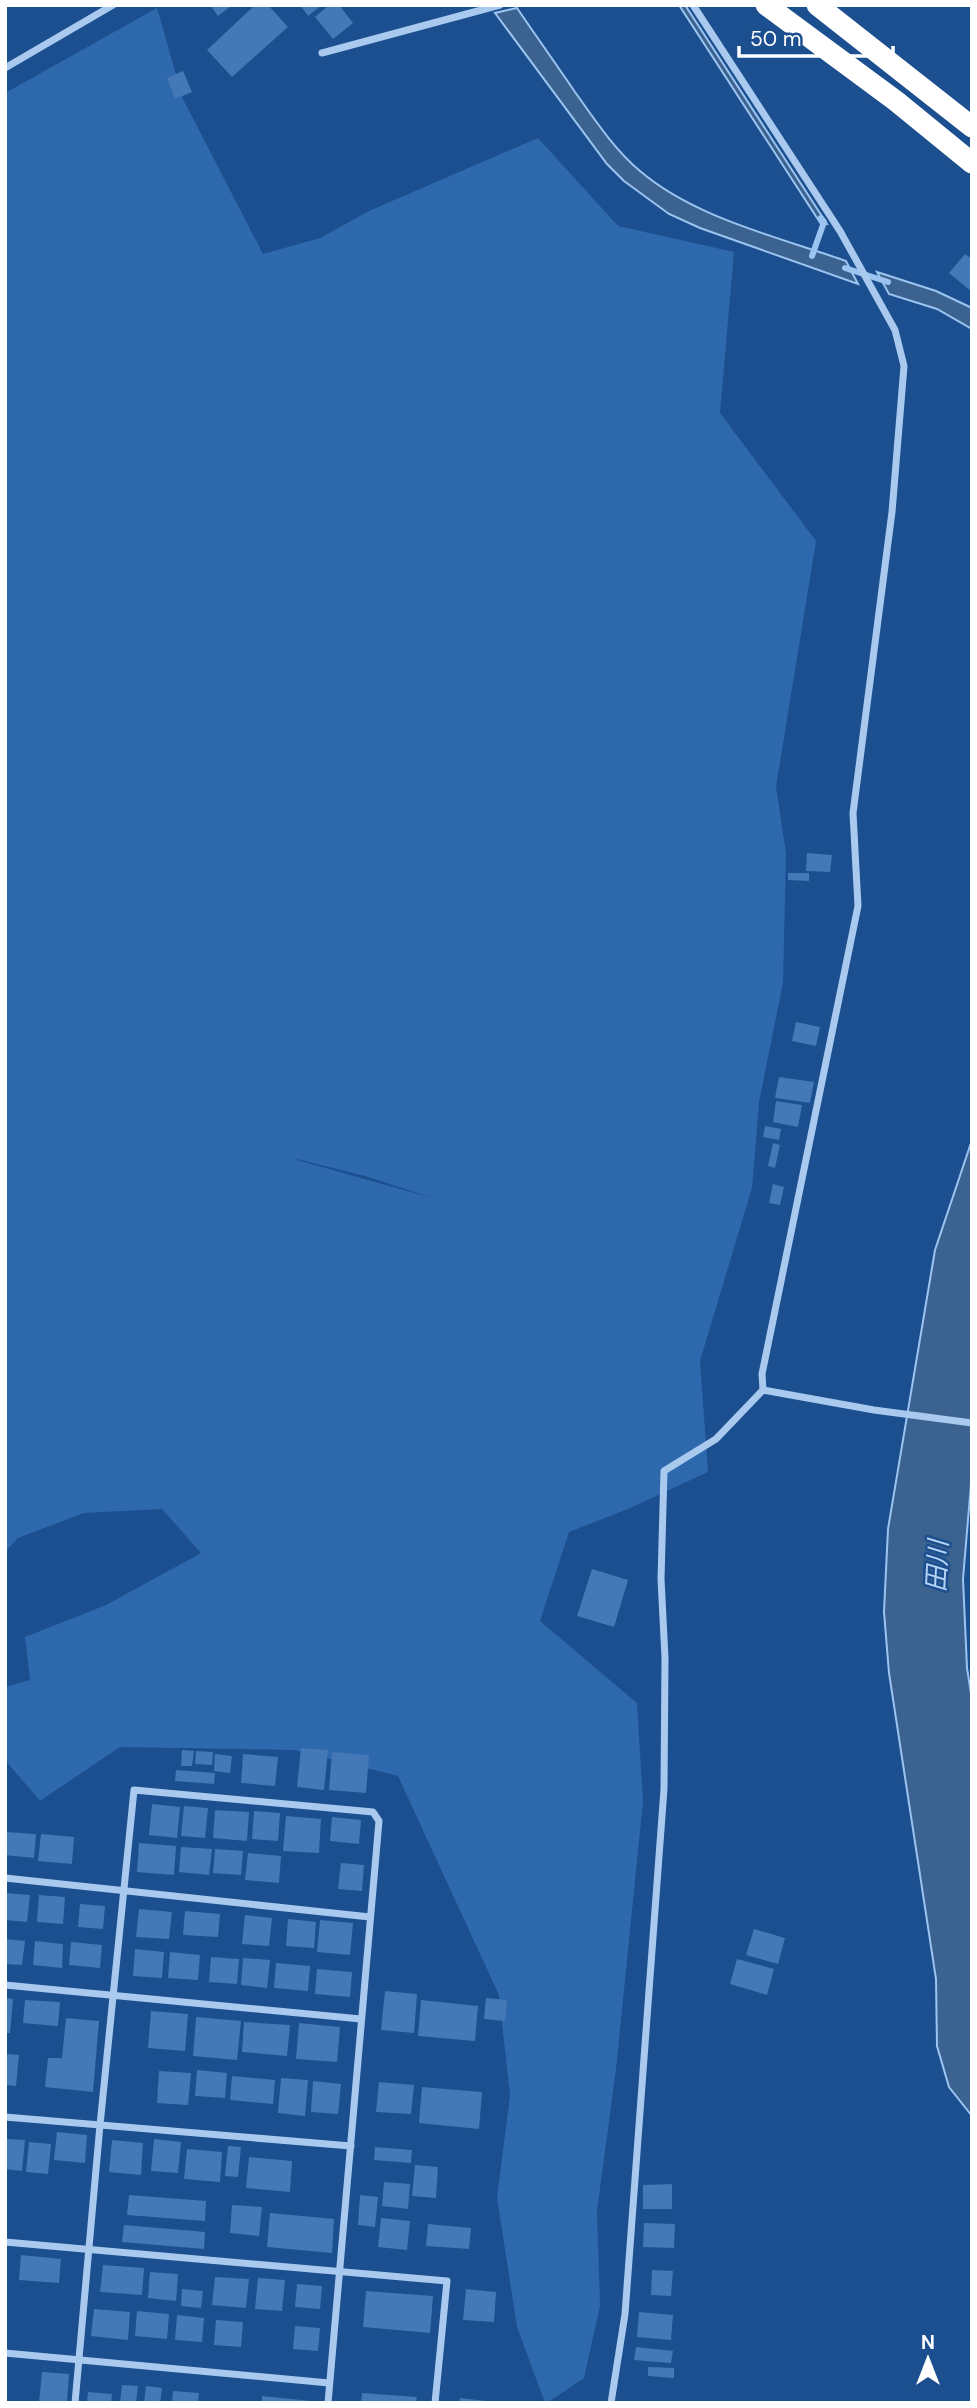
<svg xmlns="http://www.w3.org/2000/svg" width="977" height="2408" font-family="'DM Sans','Noto Sans JP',sans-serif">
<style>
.green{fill:#2e69ad;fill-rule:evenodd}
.water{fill:#3c6290;stroke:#9cc4f0;stroke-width:2}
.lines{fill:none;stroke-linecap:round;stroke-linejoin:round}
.stream{stroke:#9cc4f0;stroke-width:6}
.building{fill:#4478b7}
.street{stroke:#a9c9ee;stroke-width:7}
.highway{stroke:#fff;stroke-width:21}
.labels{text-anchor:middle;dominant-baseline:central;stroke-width:5;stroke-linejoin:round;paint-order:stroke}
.water-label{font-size:26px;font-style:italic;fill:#b5d3f5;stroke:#1b4f8f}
</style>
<rect width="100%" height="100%" fill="#1b4f8f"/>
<!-- green -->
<path class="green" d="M157,8l26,91 80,155 57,-16 49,-27 169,-73 80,88 116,26 -14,161 96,128 -40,246 10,66 -3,130 -24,119 -7,86 -52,173 8,111 -80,37 -59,23 -29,89 97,82 6,99 -27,267 -19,142 3,95 -16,72 -37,25h-2l-28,-76 -20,-129 13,-102 -11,-101 -101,-219 -104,-26 -174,-3 -80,54 -35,-41v-73l25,-7 -5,-43 81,-32 95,-52 -39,-44 -78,4 -66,25 -13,14v-1459zM297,1159l68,17 71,23 -139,-39z"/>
<!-- water -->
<g class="water">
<polygon points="679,5 685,5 827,224 821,224"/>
<path d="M517,8c19,28 39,56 58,84 20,28 39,57 65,79 55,47 138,66 206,90l12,23 -158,-56 -31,-14 -45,-33 -17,-17 -112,-151z"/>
<polygon points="877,272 936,291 972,308 972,329 937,309 889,294"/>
<polygon points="972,1140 972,1472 963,1579 967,1668 972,1700 972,2116 949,2087 937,2046 936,1979 889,1673 884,1612 888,1529 935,1250"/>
</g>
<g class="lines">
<!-- stream -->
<g class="stream">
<polyline points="812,256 824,222 821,218"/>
<polyline points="845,268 888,282"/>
</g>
</g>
<!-- building -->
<g class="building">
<polygon points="210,5 232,5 218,16"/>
<polygon points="255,5 268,5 288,27 232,77 207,50"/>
<polygon points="300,5 322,5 308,16"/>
<polygon points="329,5 339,5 353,23 333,39 315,17"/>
<polygon points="183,71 192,92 175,99 167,78"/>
<polygon points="965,254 972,259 972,292 949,273"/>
<polygon points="807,853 832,855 830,872 806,871"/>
<polygon points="788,873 809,873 809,881 788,880"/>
<polygon points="796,1022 820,1027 816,1046 792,1041"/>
<polygon points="779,1077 814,1082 810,1103 775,1098"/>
<polygon points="776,1101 802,1105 798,1127 773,1122"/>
<polygon points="765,1126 781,1129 779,1140 763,1137"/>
<polygon points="773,1143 780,1145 775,1168 768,1166"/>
<polygon points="773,1184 784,1187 780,1205 769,1203"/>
<polygon points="592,1569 628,1580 614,1627 577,1616"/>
<polygon points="301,1748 328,1750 324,1790 297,1787"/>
<polygon points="182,1750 194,1751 192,1766 181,1766"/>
<polygon points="196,1751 213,1752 212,1765 195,1764"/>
<polygon points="332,1752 369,1755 366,1793 329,1790"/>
<polygon points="215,1754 232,1756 230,1773 214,1771"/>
<polygon points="243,1754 278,1757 275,1786 241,1783"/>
<polygon points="176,1770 215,1773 214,1784 175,1781"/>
<polygon points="152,1804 180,1807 177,1838 149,1835"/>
<polygon points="184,1806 208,1808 205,1838 181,1836"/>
<polygon points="215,1810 249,1812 247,1841 213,1838"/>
<polygon points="254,1811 280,1813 278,1841 252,1839"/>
<polygon points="286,1816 321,1819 319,1853 283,1851"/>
<polygon points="332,1817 361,1820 359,1844 330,1841"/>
<polygon points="7,1832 36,1834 34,1858 5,1855"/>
<polygon points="41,1834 74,1837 72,1864 38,1861"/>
<polygon points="139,1843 176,1846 174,1875 137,1872"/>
<polygon points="181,1847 212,1849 209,1875 179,1872"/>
<polygon points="215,1849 243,1851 241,1875 213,1873"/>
<polygon points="248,1853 281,1856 279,1883 245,1880"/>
<polygon points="341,1863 364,1865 362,1891 338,1889"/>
<polygon points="5,1893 30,1895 27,1922 5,1920"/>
<polygon points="39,1895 65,1897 63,1924 37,1922"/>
<polygon points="80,1904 105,1906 103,1929 78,1927"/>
<polygon points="139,1909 172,1912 169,1939 136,1937"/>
<polygon points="185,1911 220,1914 218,1937 183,1935"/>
<polygon points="245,1915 272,1918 269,1946 242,1944"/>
<polygon points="288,1919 316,1922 314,1948 286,1946"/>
<polygon points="320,1920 353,1923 350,1955 317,1952"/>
<polygon points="754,1929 785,1938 778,1964 746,1955"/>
<polygon points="5,1939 25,1941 22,1965 5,1964"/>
<polygon points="35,1941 63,1944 62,1968 33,1965"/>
<polygon points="71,1942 102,1945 100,1968 69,1965"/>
<polygon points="135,1949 164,1952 162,1978 133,1976"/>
<polygon points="170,1952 200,1955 198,1980 168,1978"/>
<polygon points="211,1957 239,1959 237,1984 209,1982"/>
<polygon points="243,1958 270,1960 267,1988 241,1985"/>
<polygon points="737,1959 774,1969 767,1995 730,1984"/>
<polygon points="276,1963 310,1966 308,1991 274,1988"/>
<polygon points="317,1969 352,1972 350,1997 315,1994"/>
<polygon points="385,1991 417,1994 414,2033 381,2030"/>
<polygon points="5,1998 13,1999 10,2033 5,2033"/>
<polygon points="486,1998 507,2000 505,2021 484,2019"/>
<polygon points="25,2000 60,2002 58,2026 23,2023"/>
<polygon points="421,2000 478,2006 475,2041 418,2036"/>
<polygon points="151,2011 188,2014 185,2051 148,2048"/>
<polygon points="196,2017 241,2021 237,2060 193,2056"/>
<polygon points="66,2018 99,2021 93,2092 45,2087 48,2058 62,2058"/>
<polygon points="244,2022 290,2025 287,2056 242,2052"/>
<polygon points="299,2023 340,2027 337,2062 296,2059"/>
<polygon points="5,2054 19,2055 16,2086 5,2085"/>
<polygon points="197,2070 227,2073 225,2098 195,2096"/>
<polygon points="159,2071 191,2073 188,2105 157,2103"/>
<polygon points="232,2076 275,2080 273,2104 230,2100"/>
<polygon points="281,2078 308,2080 305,2116 278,2113"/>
<polygon points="313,2081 341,2084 338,2114 311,2112"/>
<polygon points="379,2082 414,2085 411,2114 376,2112"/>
<polygon points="422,2087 482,2092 479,2129 419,2123"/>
<polygon points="57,2132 87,2135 85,2163 54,2160"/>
<polygon points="5,2139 25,2140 22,2171 5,2169"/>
<polygon points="154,2139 181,2142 178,2173 151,2171"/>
<polygon points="112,2140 143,2143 141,2175 109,2172"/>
<polygon points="29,2142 51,2144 48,2174 26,2172"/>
<polygon points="228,2146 241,2147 238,2177 225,2176"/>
<polygon points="375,2147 412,2150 411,2163 374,2160"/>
<polygon points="187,2149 222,2152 220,2182 184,2179"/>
<polygon points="249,2157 292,2161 290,2192 246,2188"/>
<polygon points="415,2165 438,2167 436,2198 412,2196"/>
<polygon points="384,2182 410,2184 408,2209 382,2206"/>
<polygon points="672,2184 672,2209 643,2209 643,2185"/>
<polygon points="129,2195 206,2201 205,2221 127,2215"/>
<polygon points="360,2195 378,2197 375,2227 358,2225"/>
<polygon points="232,2205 262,2207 259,2236 230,2233"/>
<polygon points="270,2213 334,2219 332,2253 267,2247"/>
<polygon points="381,2218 410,2221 407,2250 378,2247"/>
<polygon points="644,2223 675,2224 674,2248 643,2247"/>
<polygon points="428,2224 471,2228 469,2249 426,2246"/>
<polygon points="124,2225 205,2232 204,2249 122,2242"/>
<polygon points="21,2255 61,2259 59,2283 19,2280"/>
<polygon points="103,2265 144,2268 142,2295 100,2292"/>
<polygon points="652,2270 673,2271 671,2296 651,2295"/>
<polygon points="150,2272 178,2274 176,2301 148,2298"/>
<polygon points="215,2277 249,2279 246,2308 212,2305"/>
<polygon points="258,2278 285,2280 282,2311 255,2309"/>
<polygon points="297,2284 322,2286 320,2309 295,2307"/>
<polygon points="182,2289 203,2291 201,2308 181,2306"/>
<polygon points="466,2289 496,2292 494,2322 463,2320"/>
<polygon points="366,2291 433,2296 430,2333 363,2327"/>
<polygon points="94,2309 130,2312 128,2340 91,2336"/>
<polygon points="137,2311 169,2314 167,2339 135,2336"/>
<polygon points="639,2312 673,2315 671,2340 637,2337"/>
<polygon points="177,2315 204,2318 202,2342 175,2340"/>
<polygon points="216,2320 243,2322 241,2347 214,2345"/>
<polygon points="295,2326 320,2328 318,2351 293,2349"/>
<polygon points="636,2347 673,2351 671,2363 634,2360"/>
<polygon points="648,2367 674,2368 674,2378 648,2376"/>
<polygon points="42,2372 69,2374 67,2403 39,2403"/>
<polygon points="122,2385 138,2386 136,2403 120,2403"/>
<polygon points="146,2386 162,2388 160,2403 144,2403"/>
<polygon points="173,2391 199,2393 198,2403 172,2403"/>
<polygon points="88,2392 112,2394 111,2403 87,2403"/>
<polygon points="362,2393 417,2397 416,2403 361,2403"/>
<polygon points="262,2396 311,2401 311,2403 262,2403"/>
<polygon points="460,2398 486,2401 486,2403 459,2403"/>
</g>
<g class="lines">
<!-- street -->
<g class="street">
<polyline points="693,5 840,231 895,330 904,366 892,512 853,813 858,906 762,1374 763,1390"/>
<polyline points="322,53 500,5"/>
<polyline points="5,68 113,5"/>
<polyline points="5,1878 370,1917"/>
<polyline points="5,1985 361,2019"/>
<polyline points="5,2117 351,2146"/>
<polyline points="5,2242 447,2281 435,2403"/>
<polyline points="5,2353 329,2383"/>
<polyline points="75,2403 100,2125 134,1790 373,1812 379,1821 328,2403"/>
<polyline points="611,2403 625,2314 664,1789 665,1658 661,1579 664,1471 716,1439 763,1390 874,1410 972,1423"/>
</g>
<!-- highway -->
<g class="highway">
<polyline points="766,5 896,101 972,163"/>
<polyline points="817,5 972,127"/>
</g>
</g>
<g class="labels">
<!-- water labels -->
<g class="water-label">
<text transform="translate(937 1566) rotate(-87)">田川</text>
</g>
</g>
<!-- border -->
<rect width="977" height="2408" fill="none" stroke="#ffffff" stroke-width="14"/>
<!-- north arrow -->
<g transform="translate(928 2359)" stroke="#1b4f8f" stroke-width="5" paint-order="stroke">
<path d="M0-5L12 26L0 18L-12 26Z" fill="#ffffff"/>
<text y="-10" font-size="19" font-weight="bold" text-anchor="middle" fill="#ffffff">N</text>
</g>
<!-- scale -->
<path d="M739 46v10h154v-10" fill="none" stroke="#ffffff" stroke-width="3.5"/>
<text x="750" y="46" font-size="21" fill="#ffffff" stroke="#1b4f8f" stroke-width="5" paint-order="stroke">50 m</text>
</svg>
